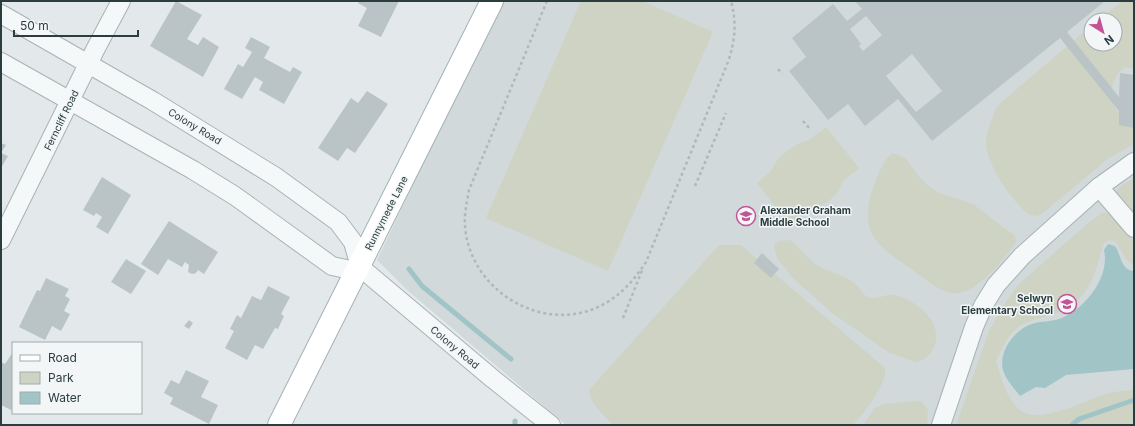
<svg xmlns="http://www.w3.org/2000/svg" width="1135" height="426" font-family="Inter,sans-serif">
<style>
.built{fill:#d1d9db;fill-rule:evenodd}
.green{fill:#cfd3c4}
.water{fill:#a1c4c6}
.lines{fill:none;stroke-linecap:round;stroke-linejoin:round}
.stream{stroke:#a1c4c6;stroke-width:5}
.building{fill:#bac4c6;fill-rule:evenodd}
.minor-casing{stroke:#a8b2b4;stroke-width:20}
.major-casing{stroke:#a3b2b4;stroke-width:24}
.path{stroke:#b1b8b9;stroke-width:2.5;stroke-dasharray:3 3;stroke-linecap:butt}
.minor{stroke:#f5f8f8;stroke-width:18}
.major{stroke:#fff;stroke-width:22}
.labels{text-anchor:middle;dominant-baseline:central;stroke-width:3;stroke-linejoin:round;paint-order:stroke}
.street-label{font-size:10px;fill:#2c3d40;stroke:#f2f6f7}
.poi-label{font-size:10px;font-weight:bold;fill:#2c3d40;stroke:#f2f6f7;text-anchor:start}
</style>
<rect width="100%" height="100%" fill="#e3e9ea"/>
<!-- built -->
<path class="built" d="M503,1h631v424h-568l-160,-136 -29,-29 108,-226zM1091,20h24v24h-24z"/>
<!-- green -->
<g class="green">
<polygon points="581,1 642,1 713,32 608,271 486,218"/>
<path d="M1122,1h12v68l-9,-2c-13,8 -17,29 -9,42 4,7 12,13 18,18v17l-25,14 -66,55 -6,3 -7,-1c-17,-12 -44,-51 -44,-73 1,-12 6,-24 11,-36l94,-80v18h24v-24h-16z"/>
<polygon points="826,127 859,168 844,180 838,192 829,201 817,208 804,212 789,224 757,183 770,172 777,160 787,151 798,144 809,140"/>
<path d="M892,153l7,2 7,4 14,19 10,9 9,6 34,11 42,32 1,6c-10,15 -38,50 -58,51 -15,2 -28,-11 -40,-19 -34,-25 -61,-36 -46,-83 5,-14 9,-27 20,-38z"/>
<polygon points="1134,179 1134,221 1114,193 1122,185"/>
<path d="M1102,213h8l9,8 15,21v24l-9,-8 -9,-16 -6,-2 -6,3c-5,15 -8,32 -17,46 -7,11 -23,23 -36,26 -12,4 -24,5 -34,13 -10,9 -16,21 -21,34 6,16 10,38 25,49 21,14 66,-12 88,-18 8,-2 17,-2 25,-3v35h-178l33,-94 16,-28 14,-19 69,-61z"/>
<path d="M790,240c9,7 17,18 27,25 11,7 25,9 36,17 6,4 9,12 15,15 7,4 19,-4 27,-2 20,5 50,27 39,52 -4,8 -8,13 -18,15l-26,-9 -58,-40 -38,-34 -17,-21 -3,-13 5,-4z"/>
<path d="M719,245h22l144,123c3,15 -22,46 -32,57h-240c-9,-10 -23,-21 -24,-35z"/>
<polygon points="914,401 921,401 928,410 927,425 863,425 875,408 884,404"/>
</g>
<!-- water -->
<path class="water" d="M1108,244l7,2c6,8 6,25 19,25v98l-68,6 -21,13 -9,-1 -16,9c-6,-8 -14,-16 -17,-26 -5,-18 12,-41 29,-46 9,-3 20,-2 30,-6 24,-11 48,-41 42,-68z"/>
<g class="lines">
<!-- stream -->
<g class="stream">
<polyline points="409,269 422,286 511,359"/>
<polyline points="515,421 515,425"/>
<polyline points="1072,425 1079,419 1134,400"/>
</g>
</g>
<!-- building -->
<g class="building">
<polygon points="176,1 202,15 187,39 198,45 203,37 219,47 203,77 150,46"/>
<polygon points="359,1 399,1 381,37 358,26 367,8 358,3"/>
<path d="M855,1h250l-38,31 52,65 1,-24 14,2v53l-15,-3v-14l-59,-73 -128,103 -34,-42 -33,27 -17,-22 -20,16 -39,-49 17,-14 -14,-19 41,-34 14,17 15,-12zM866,16l16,19 -19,16 -4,-5 2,-2 -11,-15zM912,54l30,37 -26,21 -30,-36z"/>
<polygon points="251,37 270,47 264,58 290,72 293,67 302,72 284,104 259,90 263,82 255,77 242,99 224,89 238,64 243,67 252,52 245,48"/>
<polygon points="367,91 388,104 355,153 347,148 338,161 318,148 351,98 358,103"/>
<polygon points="1,143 6,145 1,153 8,156 1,168"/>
<polygon points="102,177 131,195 108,234 96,227 102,217 96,213 94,216 83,210"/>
<polygon points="169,221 218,252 204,274 198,270 196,273 192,274 188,272 189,265 185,262 182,267 168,259 158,275 141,264"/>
<polygon points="762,253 779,269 771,278 754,263"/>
<polygon points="126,259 146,271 131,294 111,282"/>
<polygon points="46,278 69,289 65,296 70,299 64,311 70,314 61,331 52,326 45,340 19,327 37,290 40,291"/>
<polygon points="268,286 290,297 281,314 284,316 278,329 275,328 263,349 255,345 247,360 225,348 234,331 230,329 237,315 241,318 252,296 261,300"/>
<polygon points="189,320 193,323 189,329 184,326"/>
<polygon points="13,352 13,411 1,405 1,362 5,364"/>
<polygon points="186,370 209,381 201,397 218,405 209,424 170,404 173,398 164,393 171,380 179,384"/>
</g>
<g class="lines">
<defs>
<g id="minor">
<polyline points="1,14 153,101 276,177 338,222 353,242 360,267 493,379 551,425"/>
<polyline points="1,62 193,170 235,196 332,266 351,270 360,267"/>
<polyline points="1099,187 1134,228"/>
<polyline points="1,240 95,50 121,1"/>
<polyline points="941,425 974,327 983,306 996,285 1022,256 1099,187 1134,162"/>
</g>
<polyline id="major" points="279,425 492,1"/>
</defs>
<!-- minor casing -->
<use href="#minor" class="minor-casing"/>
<!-- major casing -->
<use href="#major" class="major-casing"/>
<!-- path -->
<g class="path">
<path d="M547,1l-78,189c-2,12 -5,24 -4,36 5,68 85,113 144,75 16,-10 27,-24 37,-39l82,-200c7,-21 9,-39 3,-61"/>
<polyline points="778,69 782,74"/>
<polyline points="803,121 811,130"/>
<polyline points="695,186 726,113"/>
<polyline points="623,318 643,268"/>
</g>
<!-- minor -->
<use href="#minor" class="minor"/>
<!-- major -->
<use href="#major" class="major"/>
</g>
<!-- icons -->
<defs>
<symbol id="school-ring" viewBox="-11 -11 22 22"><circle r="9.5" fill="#f2f6f7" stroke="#c35396" stroke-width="1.5"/><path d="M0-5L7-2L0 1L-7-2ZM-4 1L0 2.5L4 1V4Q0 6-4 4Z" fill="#c35396"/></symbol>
</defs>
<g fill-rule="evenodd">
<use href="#school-ring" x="735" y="205" width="22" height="22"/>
<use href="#school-ring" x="1056" y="293" width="22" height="22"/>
</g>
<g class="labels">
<!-- street labels -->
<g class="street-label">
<text transform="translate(61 120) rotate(-64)">Ferncliff Road</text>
<text transform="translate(195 126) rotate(31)">Colony Road</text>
<text transform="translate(386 213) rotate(-63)">Runnymede Lane</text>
<text transform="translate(455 347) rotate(40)">Colony Road</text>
</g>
<!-- poi labels -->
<g class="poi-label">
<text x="760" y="210">Alexander Graham<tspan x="760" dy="12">Middle School</tspan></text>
<text x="1053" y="298" text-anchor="end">Selwyn<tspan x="1053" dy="12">Elementary School</tspan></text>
</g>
</g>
<!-- border -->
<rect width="1135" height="426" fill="none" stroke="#2c3d40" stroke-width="4"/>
<!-- legend -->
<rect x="12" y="342" width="130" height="72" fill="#f2f6f7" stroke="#a3acae"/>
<rect x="20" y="355" width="20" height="6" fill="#ffffff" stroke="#a3acae"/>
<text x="48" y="362" font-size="12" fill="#2c3d40">Road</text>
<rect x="20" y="372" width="20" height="12" fill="#cfd3c4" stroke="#a3acae"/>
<text x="48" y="382" font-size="12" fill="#2c3d40">Park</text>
<rect x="20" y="392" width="20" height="12" fill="#a1c4c6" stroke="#a3acae"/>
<text x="48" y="402" font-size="12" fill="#2c3d40">Water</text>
<!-- north arrow -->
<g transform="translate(1103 32) rotate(143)"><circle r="19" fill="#f2f6f7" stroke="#a3acae"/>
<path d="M0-3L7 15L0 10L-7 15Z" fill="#c35396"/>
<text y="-6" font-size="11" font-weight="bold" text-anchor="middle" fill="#2c3d40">N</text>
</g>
<!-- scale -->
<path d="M14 30v6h124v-6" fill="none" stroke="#2c3d40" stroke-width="2"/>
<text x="20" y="30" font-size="12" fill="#2c3d40" stroke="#f2f6f7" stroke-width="3" paint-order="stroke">50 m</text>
</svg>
